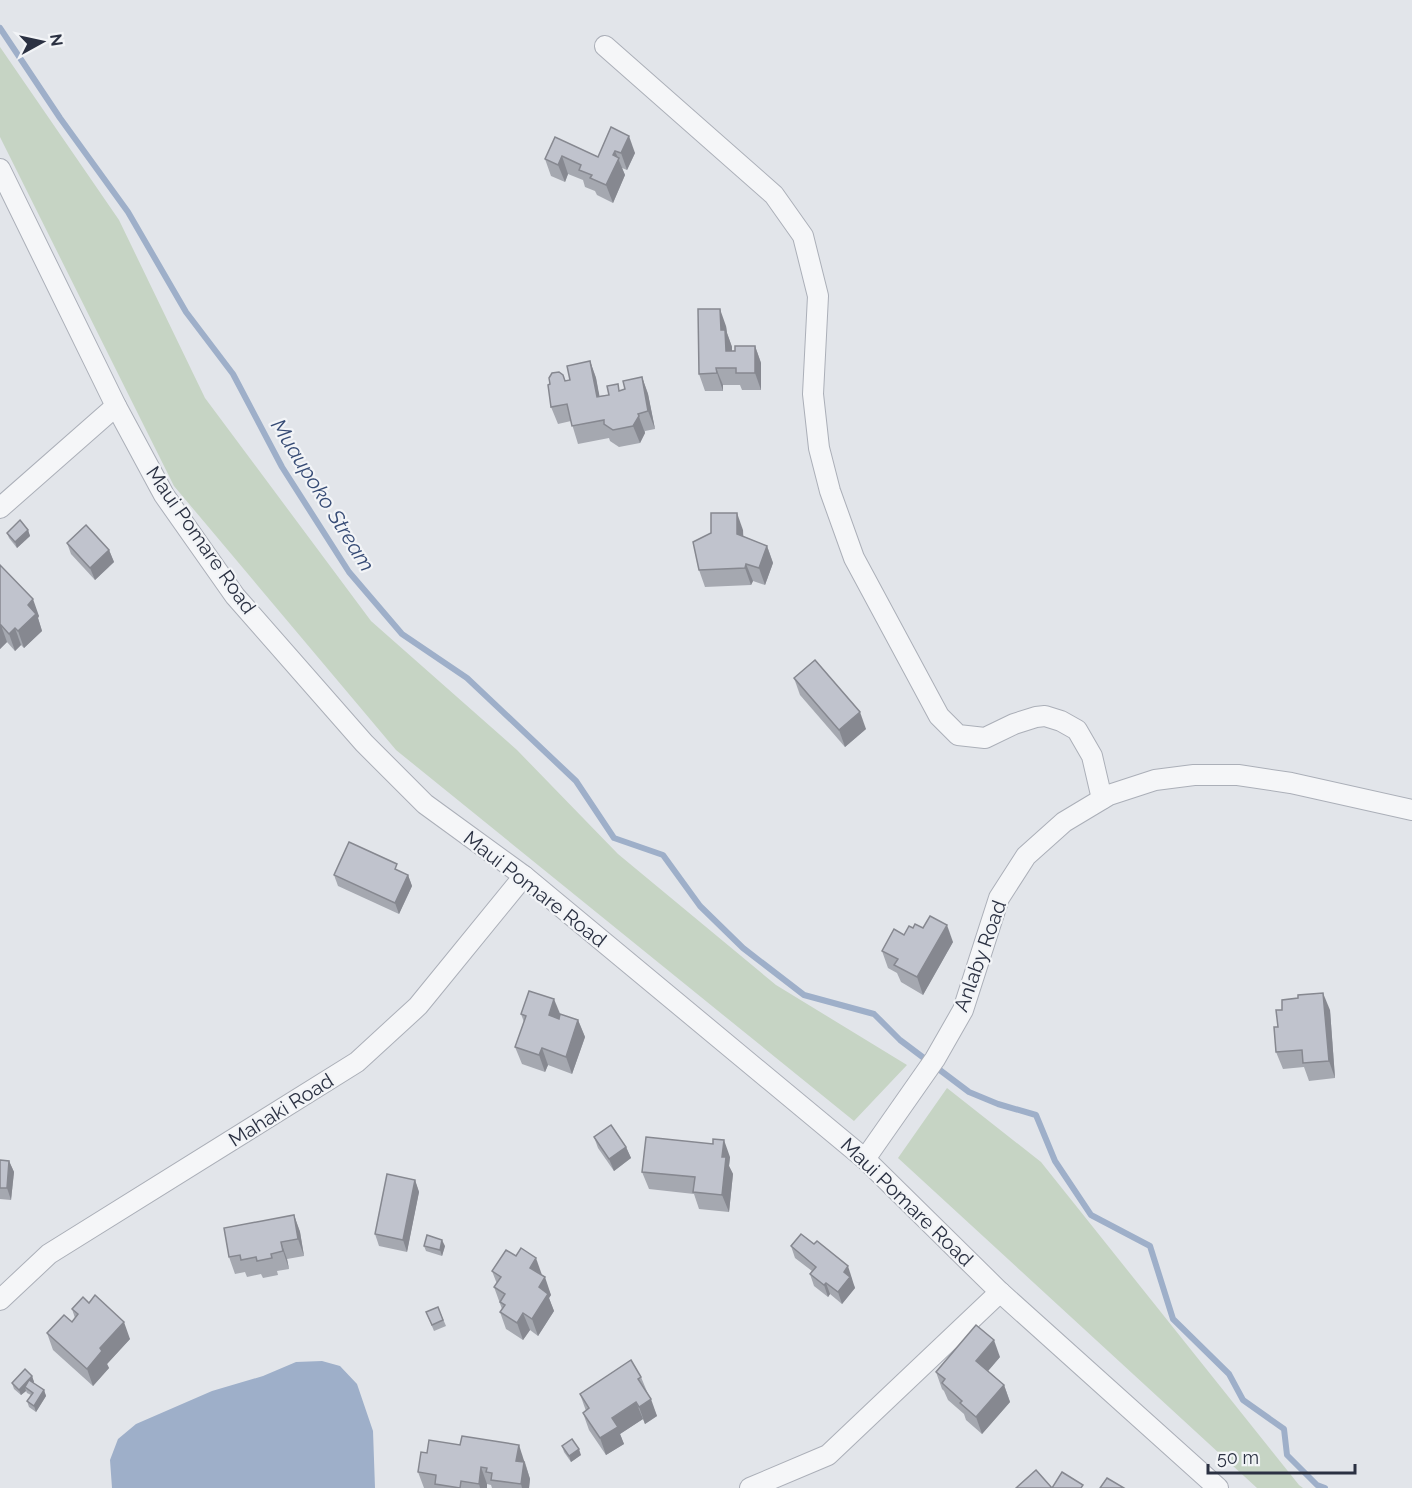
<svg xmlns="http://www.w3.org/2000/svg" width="1412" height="1488" font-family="Raleway,sans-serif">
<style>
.green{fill:#c6d4c4}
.water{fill:#9eafc9}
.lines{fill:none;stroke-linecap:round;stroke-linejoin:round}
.stream{stroke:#9eafc9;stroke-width:6}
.minor-casing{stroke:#abafb8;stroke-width:22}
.minor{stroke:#f5f6f8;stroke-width:20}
.wall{fill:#a5a8b0}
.shaded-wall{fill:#868890}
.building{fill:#c0c3cd;stroke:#868890;stroke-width:1.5}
.labels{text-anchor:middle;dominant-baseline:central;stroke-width:4.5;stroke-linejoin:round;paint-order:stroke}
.street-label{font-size:20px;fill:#2b3142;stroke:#f2f4f7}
.water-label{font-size:21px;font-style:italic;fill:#364b75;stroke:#f2f4f7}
</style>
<rect width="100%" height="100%" fill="#e2e5ea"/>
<!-- green -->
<g class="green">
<polygon points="0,47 119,220 205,398 371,621 517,750 618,854 776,985 907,1065 854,1121 396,750 174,486 0,137"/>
<polygon points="947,1088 1041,1162 1299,1485 1303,1488 1257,1488 898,1158"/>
</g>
<!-- water -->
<polygon class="water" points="322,1361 340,1366 357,1384 373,1431 375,1488 112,1488 110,1460 118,1439 136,1424 212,1391 263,1376 296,1362"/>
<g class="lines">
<!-- stream -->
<polyline class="stream" points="0,28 60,118 128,212 186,312 233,374 282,467 349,572 402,634 467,678 576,781 614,838 663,855 700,906 743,948 804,995 874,1014 900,1040 969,1092 998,1104 1036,1115 1055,1161 1091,1215 1150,1246 1173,1319 1229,1374 1243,1400 1284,1429 1287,1455 1317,1485 1325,1488"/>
<defs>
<g id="minor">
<polyline points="605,46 774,195 803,236 818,296 813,394 819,448 830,491 854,558 939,716 958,735 985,738 1014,724 1036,717 1045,716 1061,721 1077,730 1092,756 1102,799"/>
<polyline points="0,169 116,406 164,495 235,596 364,743 425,804 524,876 865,1159 1000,1292 1218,1488"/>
<polyline points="0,508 116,406"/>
<polyline points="865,1159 935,1059 963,1010 999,898 1026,856 1064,822 1109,795 1155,780 1194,775 1238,775 1291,783 1412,810"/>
<polyline points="0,1300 49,1254 357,1062 418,1006 524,876"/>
<polyline points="750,1488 828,1455 1000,1292"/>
</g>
</defs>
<!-- minor casing -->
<use href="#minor" class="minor-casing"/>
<!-- minor -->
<use href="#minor" class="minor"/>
</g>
<!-- wall -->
<g class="wall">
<polygon points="611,127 635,153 627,170 622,168 625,175 613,203 597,195 595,191 585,187 583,180 568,174 565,182 551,176 545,159 555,137 598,157"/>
<polygon points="726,326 727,333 732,347 732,351 755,346 761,363 761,390 742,390 740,385 723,385 723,391 705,391 699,374"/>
<polygon points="590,361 596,378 599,396 609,395 625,389 642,377 648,394 655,429 645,431 645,433 640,443 619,447 610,441 609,438 578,444 571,421 558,424 551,407 565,380 570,380"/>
<polygon points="28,530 30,536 17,548 9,538 7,533"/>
<polygon points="743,530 743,536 767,546 773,563 765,585 753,581 751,585 705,587 699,570"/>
<polygon points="67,543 109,550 114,562 95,580 71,554"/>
<polygon points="0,565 39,616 38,618 42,631 24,648 21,645 15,651 7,642 0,649"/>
<polygon points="794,678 866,729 845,747 800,695"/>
<polygon points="399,871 408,875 412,886 399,914 338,886 334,875"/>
<polygon points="913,928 923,928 953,942 923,995 901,982 897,973 888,968 882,951"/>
<polygon points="1330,1010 1335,1078 1309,1081 1304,1067 1283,1069 1276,1052 1278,1027"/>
<polygon points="521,1014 578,1020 585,1037 572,1074 548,1065 545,1072 522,1064 515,1047 524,1022"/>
<polygon points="594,1137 626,1147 631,1158 614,1171 598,1148"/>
<polygon points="730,1157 729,1166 733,1174 729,1212 699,1209 694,1194 649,1189 642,1172"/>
<polygon points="0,1160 9,1161 14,1172 11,1200 0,1199"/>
<polygon points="415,1180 419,1192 407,1252 379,1246 375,1234"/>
<polygon points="294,1215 300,1232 304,1256 287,1259 289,1269 277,1271 278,1275 263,1278 261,1274 247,1277 245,1272 235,1274 229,1257"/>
<polygon points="424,1246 445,1246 442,1256 426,1251"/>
<polygon points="791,1246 852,1278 851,1279 855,1288 842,1304 830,1294 828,1297 814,1286 810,1274 812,1271 795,1258"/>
<polygon points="492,1271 542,1276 551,1295 549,1298 554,1311 538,1336 530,1330 523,1340 506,1329 500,1312 502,1309 494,1287 497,1284"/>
<polygon points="89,1303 130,1339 107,1364 109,1368 93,1386 53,1350 47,1333 72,1322 75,1318 72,1309"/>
<polygon points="438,1307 446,1326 434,1331 426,1312"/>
<polygon points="1000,1357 988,1371 1004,1385 1010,1402 982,1434 966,1420 964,1414 948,1400 944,1391 942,1389 936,1372"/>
<polygon points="32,1376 34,1382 33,1383 44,1390 46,1396 36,1412 29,1407 27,1401 31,1395 27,1393 26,1391 21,1395 14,1389 12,1383"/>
<polygon points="641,1377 657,1416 645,1424 643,1419 620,1434 624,1444 606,1455 589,1430 583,1413 586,1411 580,1394"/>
<polygon points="562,1446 581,1455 571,1462 564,1452"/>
<polygon points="525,1462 530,1479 529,1488 492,1488 491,1485 487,1484 487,1488 424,1488 418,1472"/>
</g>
<!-- shaded-wall -->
<g class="shaded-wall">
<polygon points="629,136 635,153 627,170 621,153"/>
<polygon points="615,151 625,175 613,203 606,185 613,155"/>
<polygon points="562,156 568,174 565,182 558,165"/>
<polygon points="720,309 726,326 727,333 732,347 732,368 726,351 721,330"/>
<polygon points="755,346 761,363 761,390 755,373"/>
<polygon points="590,361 596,378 603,414 597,397"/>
<polygon points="716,368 723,385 723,391 717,373"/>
<polygon points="642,377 648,394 655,429 648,411"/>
<polygon points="638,414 645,433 640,443 633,426"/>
<polygon points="737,513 743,530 744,551 737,534"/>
<polygon points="28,530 30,536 17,548 15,542"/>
<polygon points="767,546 773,563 765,585 759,568"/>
<polygon points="109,550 114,562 95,580 90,568"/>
<polygon points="746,564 753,581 751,585 745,568"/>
<polygon points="33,599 39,616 38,618 42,631 24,648 18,631 28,605"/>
<polygon points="1,625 7,642 0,649 0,626"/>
<polygon points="15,628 21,645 15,651 9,634"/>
<polygon points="860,712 866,729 845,747 839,730"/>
<polygon points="408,875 412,886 399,914 395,903"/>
<polygon points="947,925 953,942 923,995 917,977"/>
<polygon points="1323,993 1330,1010 1335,1078 1329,1061"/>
<polygon points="554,999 561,1016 555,1032 549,1015"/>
<polygon points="578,1020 585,1037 572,1074 566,1057"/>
<polygon points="542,1048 548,1065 545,1072 539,1055"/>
<polygon points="724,1140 730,1157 729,1166 733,1174 729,1212 722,1195 722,1157"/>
<polygon points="626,1147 631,1158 614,1171 609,1159"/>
<polygon points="9,1161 14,1172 11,1200 7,1188"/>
<polygon points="415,1180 419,1192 407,1252 403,1240"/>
<polygon points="294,1215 300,1232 304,1256 298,1239"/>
<polygon points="442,1240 445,1246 442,1256 440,1250"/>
<polygon points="281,1242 287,1259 289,1269 283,1251"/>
<polygon points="536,1258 542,1275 530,1268"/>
<polygon points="848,1266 855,1288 842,1304 838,1292 844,1272"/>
<polygon points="545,1277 551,1295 549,1298 554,1311 538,1336 532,1319 539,1287"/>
<polygon points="826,1283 830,1294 828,1297 824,1285"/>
<polygon points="523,1313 530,1330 523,1340 517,1323"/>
<polygon points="124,1322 130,1339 107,1364 109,1368 93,1386 87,1369 100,1348"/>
<polygon points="994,1340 1000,1357 982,1378 976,1361"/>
<polygon points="32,1376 34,1382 27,1389 25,1387 26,1391 21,1395 19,1390"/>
<polygon points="1004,1385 1010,1402 982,1434 976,1417"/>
<polygon points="44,1390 46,1396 36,1412 34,1406"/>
<polygon points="651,1399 657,1416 645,1424 639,1407"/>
<polygon points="636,1402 643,1419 620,1434 624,1444 606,1455 600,1438 612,1418"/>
<polygon points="519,1445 530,1479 529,1488 522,1488 521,1484 516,1461"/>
<polygon points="579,1449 581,1455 571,1462 569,1456"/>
<polygon points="481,1467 487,1484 487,1488 480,1488 479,1484"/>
</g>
<!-- building -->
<g class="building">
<polygon points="611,127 629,136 621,153 615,151 613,155 619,158 606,185 590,178 592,175 579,170 581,165 562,156 558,165 545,159 555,137 598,157"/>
<polygon points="698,309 720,309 721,330 725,330 726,351 735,351 735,346 755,346 755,373 736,373 736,368 716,368 717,373 699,374"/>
<polygon points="590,361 597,397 609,395 607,386 618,384 619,391 625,389 623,381 642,377 648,411 638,414 639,416 633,426 613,430 604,424 604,420 572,426 567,404 551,407 548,385 550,384 549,378 552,373 559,372 563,375 565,381 570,380 567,366"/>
<polygon points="711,513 737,513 737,534 767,546 759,568 746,564 745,568 699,570 693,542 711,533"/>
<polygon points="20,520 28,530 15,542 7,533"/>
<polygon points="86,525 109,550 90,568 67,543"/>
<polygon points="0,565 33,599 28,605 36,614 18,631 15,628 9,634 1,625 0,626"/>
<polygon points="815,660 860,712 839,730 794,678"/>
<polygon points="349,842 397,864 395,869 408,875 395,903 334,875"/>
<polygon points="930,916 947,925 917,977 894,965 898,959 882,951 894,929 904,935 909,926 913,928 915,924 923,928"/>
<polygon points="529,991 554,999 549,1015 559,1019 560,1014 578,1020 566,1057 542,1048 539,1055 515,1047 526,1016 521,1014"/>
<polygon points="1323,993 1329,1061 1303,1063 1302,1050 1276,1052 1274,1027 1278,1027 1276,1010 1282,1010 1282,1000 1298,998 1298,995"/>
<polygon points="611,1125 626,1147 609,1159 594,1137"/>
<polygon points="646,1137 713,1144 713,1139 724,1140 722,1157 726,1157 722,1195 693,1192 695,1177 642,1172"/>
<polygon points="0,1160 9,1161 7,1188 0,1188"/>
<polygon points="387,1174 415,1180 403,1240 375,1234"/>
<polygon points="294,1215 298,1239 281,1242 283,1251 271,1254 272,1258 257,1261 256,1257 241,1260 240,1255 229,1257 224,1228"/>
<polygon points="801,1234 814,1244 817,1241 848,1266 844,1272 850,1277 838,1292 826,1283 824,1285 810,1274 816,1267 791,1246"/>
<polygon points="427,1235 442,1240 440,1250 424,1246"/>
<polygon points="521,1248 536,1258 530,1268 545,1277 539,1287 548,1294 532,1319 523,1313 517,1323 500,1312 505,1305 500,1302 505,1294 494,1287 501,1277 492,1271 506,1250 516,1256"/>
<polygon points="95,1295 124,1322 100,1348 102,1351 87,1369 47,1333 64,1315 72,1322 78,1314 72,1309 83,1297 89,1303"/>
<polygon points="438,1307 443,1320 432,1325 426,1312"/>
<polygon points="976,1325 994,1340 976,1361 1004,1385 976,1417 960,1403 962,1401 942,1383 945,1379 936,1372"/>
<polygon points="631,1360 641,1377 638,1379 651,1399 639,1407 636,1402 612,1418 618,1427 600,1438 583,1413 589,1408 580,1394"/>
<polygon points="25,1369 32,1376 19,1390 12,1383"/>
<polygon points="29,1380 44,1390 34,1406 27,1401 33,1393 25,1387"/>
<polygon points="462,1436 519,1445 516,1461 524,1462 521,1484 491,1480 492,1473 486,1472 487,1468 481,1467 479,1484 461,1481 460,1488 435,1484 436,1475 418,1472 421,1452 427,1453 429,1440 460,1445"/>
<polygon points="572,1439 579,1449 569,1456 562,1446"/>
<polygon points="1036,1470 1052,1488 1016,1488"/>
<polygon points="1062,1472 1083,1485 1081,1488 1052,1488"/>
<polygon points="1107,1478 1124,1488 1100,1488"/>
</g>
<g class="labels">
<!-- street labels -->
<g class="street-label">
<text transform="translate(201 540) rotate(55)">Maui Pomare Road</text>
<text transform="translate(535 889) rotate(38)">Maui Pomare Road</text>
<text transform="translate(980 956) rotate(-70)">Anlaby Road</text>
<text transform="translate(281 1110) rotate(-32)">Mahaki Road</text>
<text transform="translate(907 1202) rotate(44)">Maui Pomare Road</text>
</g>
<!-- water labels -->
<g class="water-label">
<text transform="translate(323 495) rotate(58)">Muaupoko Stream</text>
</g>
</g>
<!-- north arrow -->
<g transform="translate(42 42) rotate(82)" stroke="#f2f4f7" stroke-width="4.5" paint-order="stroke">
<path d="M0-4.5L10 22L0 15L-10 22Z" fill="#2b3142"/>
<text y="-9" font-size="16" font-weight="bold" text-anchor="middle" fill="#2b3142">N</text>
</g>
<!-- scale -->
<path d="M1208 1464v9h147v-9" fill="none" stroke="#2b3142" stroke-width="3"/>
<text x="1217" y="1464" font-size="18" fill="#2b3142" stroke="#f2f4f7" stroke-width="4.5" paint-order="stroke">50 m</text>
</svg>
